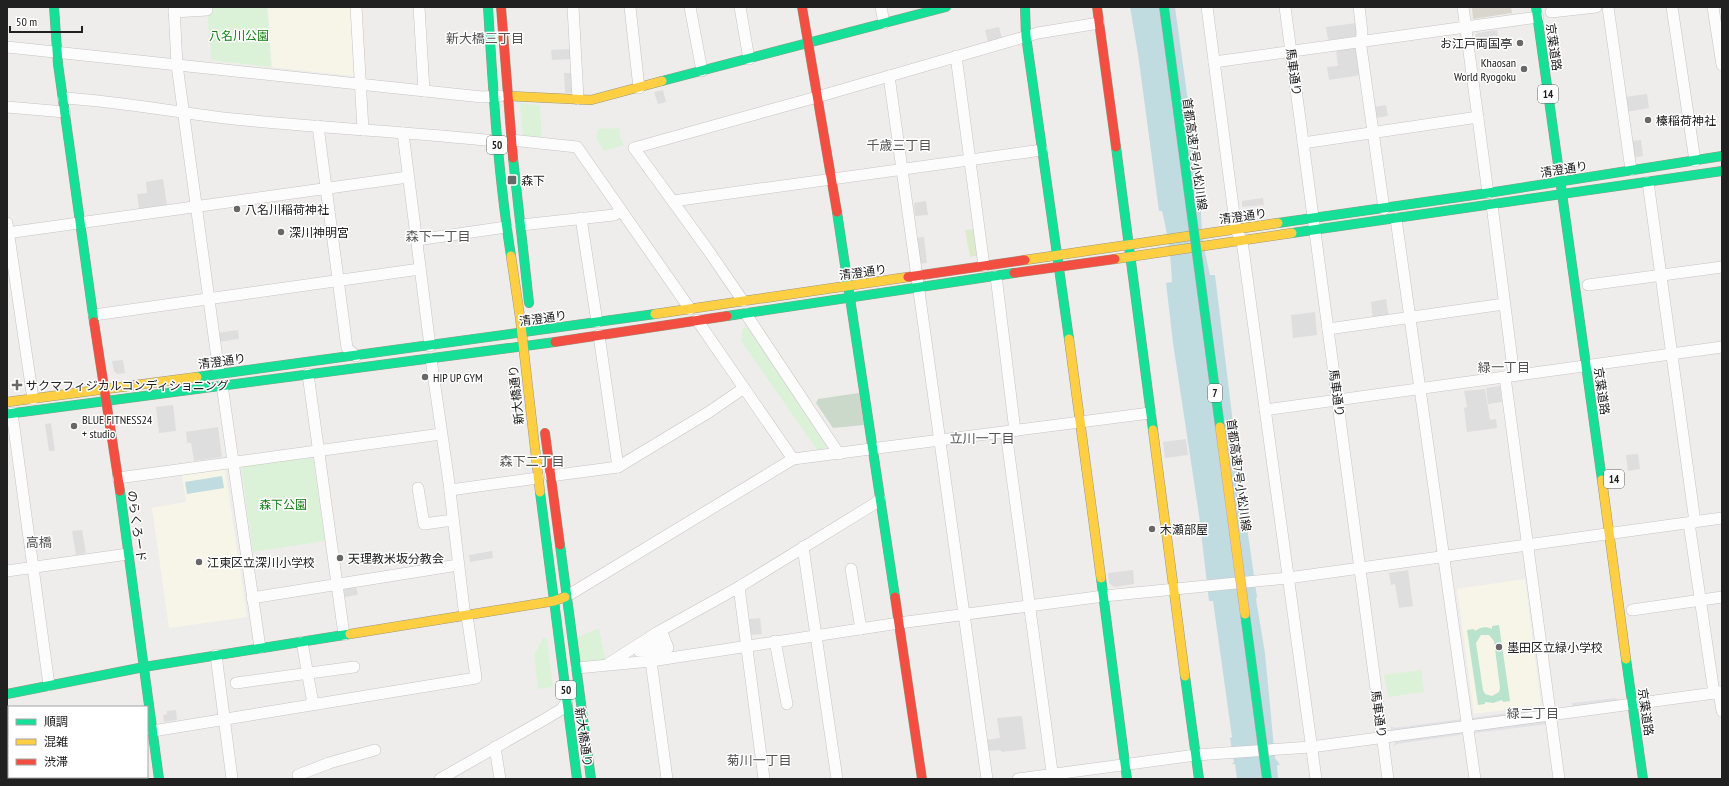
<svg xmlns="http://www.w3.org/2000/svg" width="1729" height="786" font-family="'PT Sans Narrow','Noto Sans JP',sans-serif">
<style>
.residential{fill:#dedddc}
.education{fill:#f7f5e8}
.construction{fill:#d8d6cd}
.grass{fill:#deeacc}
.cemetery{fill:#cad9c9}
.park{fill:#dbf2d9}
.pitch{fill:#b9e3cd;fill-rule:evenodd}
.parking{fill:#dfdede}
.plaza{fill:#e1e1e5}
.water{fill:#c0dce0}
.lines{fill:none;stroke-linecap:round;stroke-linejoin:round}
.street-casing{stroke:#c5c4c3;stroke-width:12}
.fast-casing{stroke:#999883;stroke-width:10}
.slow-casing{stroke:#999883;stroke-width:10}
.jam-casing{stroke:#999883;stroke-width:10}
.street{stroke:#fdfcfc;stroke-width:11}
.fast{stroke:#16e098;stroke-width:9}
.slow{stroke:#ffcf43;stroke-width:9}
.jam{stroke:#f24e42;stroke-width:9}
.fast-bridge-casing{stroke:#c2a3b0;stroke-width:10;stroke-linecap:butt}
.slow-bridge-casing{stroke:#c2a3b0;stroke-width:10;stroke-linecap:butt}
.fast-bridge{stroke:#16e098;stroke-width:9}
.slow-bridge{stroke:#ffcf43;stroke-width:9}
.poi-dot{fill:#696868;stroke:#fff;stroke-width:1.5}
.labels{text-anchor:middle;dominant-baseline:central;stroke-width:3;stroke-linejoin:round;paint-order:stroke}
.shield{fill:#fff;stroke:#646464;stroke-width:1}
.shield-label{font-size:11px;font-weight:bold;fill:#212121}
.park-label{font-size:12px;fill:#137c13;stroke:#fff}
.poi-label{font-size:12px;fill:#212121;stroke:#fff;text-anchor:start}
.street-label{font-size:12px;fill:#212121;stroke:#fff}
.neighbourhood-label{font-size:13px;fill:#545454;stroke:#fff}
</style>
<rect width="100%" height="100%" fill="#efedeb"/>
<!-- residential -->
<polygon class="residential" points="926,201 928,215 915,216 914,203"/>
<!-- education -->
<g class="education">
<polygon points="268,7 350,7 354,76 272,67"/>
<polygon points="225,469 247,617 169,628 152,508 186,502 182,475"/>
<polygon points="1525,579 1541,705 1474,714 1457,589"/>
</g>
<!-- construction -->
<polygon class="construction" points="1472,7 1511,7 1512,13 1473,19"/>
<!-- grass -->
<polygon class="grass" points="974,229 979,255 970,257 965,230"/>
<!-- cemetery -->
<polygon class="cemetery" points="859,393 864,425 833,428 816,403 818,399"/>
<!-- park -->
<g class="park">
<polygon points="207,7 267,7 271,67 211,60"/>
<polygon points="520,103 540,105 542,138 523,136"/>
<polygon points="619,128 620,137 624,145 604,151 596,138 598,129"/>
<polygon points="750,327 828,444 824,449 817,450 741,341 743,328"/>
<polygon points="310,457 313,459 325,541 253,552 241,467"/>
<polygon points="599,628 606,663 579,666 575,638"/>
<polygon points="543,638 547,638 553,687 538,689 534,655"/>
<polygon points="1421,670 1424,692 1388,697 1384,675"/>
</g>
<!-- pitch -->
<path class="pitch" d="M1499,625l11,76 -7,1 -1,-2 -9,3 -8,-1v2l-7,1 -11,-75 7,-1 1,2c5,-4 11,-5 17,-2v-3zM1481,635h8l5,6 6,47 -1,4 -7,4 -7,-2 -2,-4 -7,-47z"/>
<!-- parking -->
<g class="parking">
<polygon points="1356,23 1358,36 1328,40 1326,27"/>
<polygon points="999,27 1002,38 988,42 985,30"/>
<polygon points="1497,30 1499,45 1476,48 1475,36 1477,33"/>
<polygon points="1356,47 1361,75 1329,80 1327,67 1338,66 1336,50"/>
<polygon points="570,49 571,59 552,60 551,50"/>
<polygon points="564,73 571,73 572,93 565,93"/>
<polygon points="663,90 666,102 658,104 654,92"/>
<polygon points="1647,94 1649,108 1626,112 1625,97"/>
<polygon points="1386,105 1388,116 1375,118 1374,107"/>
<polygon points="1641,140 1643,156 1633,158 1631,141"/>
<polygon points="163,179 167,205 139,209 137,194 147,193 146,182"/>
<polygon points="1263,198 1264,205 1242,207 1242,201"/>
<polygon points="924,237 927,263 919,264 915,238"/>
<polygon points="1386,299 1389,318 1373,320 1371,302"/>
<polygon points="1315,312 1317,335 1293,338 1291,315"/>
<polygon points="238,330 239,339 218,342 217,333"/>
<polygon points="123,360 125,373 117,374 114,371 112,361"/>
<polygon points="1500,386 1502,402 1488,404 1486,388"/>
<polygon points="1485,389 1490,420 1496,419 1497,428 1467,432 1464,408 1467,407 1464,391"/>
<polygon points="173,405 176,431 159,433 156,407"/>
<polygon points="51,423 55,451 49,451 45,424"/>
<polygon points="218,427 222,457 194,461 191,443 187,443 186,432"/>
<polygon points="1186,439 1188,455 1165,458 1163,442"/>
<polygon points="1638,454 1640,469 1628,471 1626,455"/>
<polygon points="82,530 86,553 76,555 72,531"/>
<polygon points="492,551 493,558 470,562 469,555"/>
<polygon points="1133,570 1134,584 1114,587 1109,583 1108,573"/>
<polygon points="1408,570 1413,606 1399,608 1395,584 1391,585 1389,573"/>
<polygon points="356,587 358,595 345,597 344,589"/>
<polygon points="760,618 762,634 751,635 749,619"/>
<polygon points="176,710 177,720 164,722 163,715 167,714 167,711"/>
<polygon points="1022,716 1026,749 1002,752 1000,750 987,751 987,740 1000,738 997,718"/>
</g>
<!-- plaza -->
<g class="plaza">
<polygon points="1615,698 1620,700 1572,707 1572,703"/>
<polygon points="1544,708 1542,712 1474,721 1472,718"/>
<polygon points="1463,719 1462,723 1392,731 1391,729 1391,726 1394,728"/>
<polygon points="1545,721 1547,724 1475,733 1476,730"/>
<polygon points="1463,732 1466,734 1397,744 1393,747 1396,741"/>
</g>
<!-- water -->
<g class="water">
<path d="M1130,7h45l28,203h-2c0,22 4,44 9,65h5l23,189 19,133 -1,2 9,54 10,105 5,7h-3l1,14h-41l-2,-15h-3l2,-2 -4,-24 2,-1 -19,-136h-4l-10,-86 -26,-172 -7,-60 6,-1c-1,-24 -4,-47 -10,-71h-3l-21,-157z"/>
<polygon points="222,476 224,488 187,494 185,482"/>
</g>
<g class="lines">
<defs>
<g id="street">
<polyline points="174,7 177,65 219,373"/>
<polyline points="356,7 363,130"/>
<polyline points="419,7 424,91"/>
<polyline points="573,7 578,99"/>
<polyline points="630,7 639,88"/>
<polyline points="690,7 702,71"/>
<polyline points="740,7 749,59"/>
<polyline points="881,7 884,23"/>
<polyline points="1207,7 1236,230 1242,241 1316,779"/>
<polyline points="1285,7 1388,779"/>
<polyline points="1359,7 1362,32 1361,47 1384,209"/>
<polyline points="1463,7 1488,193"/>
<polyline points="1608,7 1631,170"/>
<polyline points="1672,7 1695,161"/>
<polyline points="1713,7 1722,65"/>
<polyline points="174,12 207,10"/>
<polyline points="1551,12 1596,7"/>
<polyline points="7,47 482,97 500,96"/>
<polyline points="956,56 984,266"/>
<polyline points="1214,62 1538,17"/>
<polyline points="889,76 987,779"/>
<path d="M63,98c57,3 114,15 171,21 88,9 176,13 263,22"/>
<polyline points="7,107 65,112"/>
<polyline points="318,126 347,348 356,356"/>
<polyline points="403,133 430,346"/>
<polyline points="511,140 577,147 690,309"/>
<polyline points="1303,143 1478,117"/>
<polyline points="1648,182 1695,522"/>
<polyline points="673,201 1042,150"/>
<polyline points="1492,205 1514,376"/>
<polyline points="581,218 597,322"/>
<polyline points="1396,219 1475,779"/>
<polyline points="7,223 33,399"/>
<polyline points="521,225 614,215 621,211"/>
<polyline points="7,233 408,177"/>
<polyline points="417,240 506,227"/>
<polyline points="996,276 1015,431"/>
<polyline points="1588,285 1722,267"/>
<polyline points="743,301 708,250 634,148 817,97 1038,33 1099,23"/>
<polyline points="746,314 839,454"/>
<polyline points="94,315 420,269"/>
<polyline points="697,320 793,459"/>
<polyline points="1328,329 1504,304"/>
<polyline points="599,335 618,467"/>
<polyline points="308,374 344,635"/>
<polyline points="1505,377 1559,779"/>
<polyline points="222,385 260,648"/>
<polyline points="1265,410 1722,347"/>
<polyline points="12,413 49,685"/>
<polyline points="1006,432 1053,779"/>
<polyline points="550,476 618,467 709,412 744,388"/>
<polyline points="118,478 441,434"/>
<polyline points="418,488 424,524 453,520"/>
<polyline points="450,490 538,478"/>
<polyline points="1689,523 1714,693"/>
<polyline points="803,547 837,779"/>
<polyline points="851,569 861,629"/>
<polyline points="7,571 128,554"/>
<polyline points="739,587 764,779"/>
<polyline points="567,596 793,459 1150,413"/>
<polyline points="252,598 458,565"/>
<polyline points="1632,610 1722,597"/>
<polygon points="663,635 668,648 650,651 639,651"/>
<polyline points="775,641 787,704"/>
<polyline points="302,642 313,704"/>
<polyline points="216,655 232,779"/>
<polyline points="651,661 667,779"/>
<polyline points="608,664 658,632 739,587 874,504 880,499"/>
<polyline points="577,668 651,661 899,623 1104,596 1288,578 1722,518"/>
<polyline points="236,683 354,667"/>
<polyline points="1719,692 1722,711"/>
<polyline points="153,731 476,678 468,622 464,609 449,483 431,359"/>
<polyline points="495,747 500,779"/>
<polyline points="7,754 9,754"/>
<polyline points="298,775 329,763 375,750"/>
<polyline points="440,779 540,722 562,709 567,701"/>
<polyline points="1018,779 1196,755 1311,747 1722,692"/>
</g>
<g id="fast">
<polyline points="54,7 58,64 94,322"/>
<path d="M488,7c5,83 10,167 23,249"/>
<polyline points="1025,7 1026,36 1069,339"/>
<polyline points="1536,7 1602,480"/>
<polyline points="662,81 946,7"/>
<polyline points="1116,147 1153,430"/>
<polyline points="513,158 529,303"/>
<polyline points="837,212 895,597"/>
<polyline points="1278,223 1488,193 1722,156"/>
<polyline points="1292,233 1722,171"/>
<polyline points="727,316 1014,273"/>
<polyline points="197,377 655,314"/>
<polyline points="7,414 555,342"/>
<polyline points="120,491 159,779"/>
<polyline points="540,492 577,779"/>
<polyline points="560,545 591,779"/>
<polyline points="1101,578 1127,779"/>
<polyline points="1626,659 1643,779"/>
<polyline points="1185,676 1199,779"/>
<polyline points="7,694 144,667 350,634"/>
</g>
<g id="slow">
<polyline points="508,96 591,100 662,81"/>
<polyline points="511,256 520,317 540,492"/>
<polyline points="1115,259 1292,233"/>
<polyline points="1025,260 1278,223"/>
<polyline points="655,314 908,277"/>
<polyline points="1069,339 1101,578"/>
<polyline points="7,402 197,377"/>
<polyline points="1153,430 1185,676"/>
<polyline points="1602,480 1626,659"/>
<polyline points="350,634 554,601 565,597"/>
</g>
<g id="jam">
<polyline points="501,7 513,158"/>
<polyline points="802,7 837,212"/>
<polyline points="1097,7 1116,147"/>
<polyline points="1014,273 1115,259"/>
<polyline points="908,277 1025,260"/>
<polyline points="94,322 120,491"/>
<polyline points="555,342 727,316"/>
<polyline points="545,433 560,545"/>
<polyline points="895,597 922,779"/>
</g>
</defs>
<!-- street casing -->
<use href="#street" class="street-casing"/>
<!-- fast casing -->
<use href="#fast" class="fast-casing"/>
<!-- slow casing -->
<use href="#slow" class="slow-casing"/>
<!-- jam casing -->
<use href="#jam" class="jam-casing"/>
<!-- street -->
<use href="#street" class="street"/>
<!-- fast -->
<use href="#fast" class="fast"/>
<!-- slow -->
<use href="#slow" class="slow"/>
<!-- jam -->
<use href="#jam" class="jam"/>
<defs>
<g id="fast-bridge">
<polyline points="1164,7 1220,427"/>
<polyline points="1245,614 1267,779"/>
</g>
<polyline id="slow-bridge" points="1220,427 1245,614"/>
</defs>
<!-- fast-bridge casing -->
<use href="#fast-bridge" class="fast-bridge-casing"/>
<!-- slow-bridge casing -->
<use href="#slow-bridge" class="slow-bridge-casing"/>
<!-- fast-bridge -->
<use href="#fast-bridge" class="fast-bridge"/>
<!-- slow-bridge -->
<use href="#slow-bridge" class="slow-bridge"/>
</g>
<!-- markers -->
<g class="poi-dot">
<circle cx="1520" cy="43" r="4"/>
<circle cx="1524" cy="69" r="4"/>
<circle cx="1648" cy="120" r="4"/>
<rect x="507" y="175" width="10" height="10" rx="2"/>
<circle cx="237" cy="209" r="4"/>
<circle cx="281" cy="232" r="4"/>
<circle cx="425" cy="377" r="4"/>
<path d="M15 379h4v4h4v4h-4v4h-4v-4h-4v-4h4z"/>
<circle cx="74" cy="426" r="4"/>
<circle cx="1152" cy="529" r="4"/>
<circle cx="340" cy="558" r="4"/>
<circle cx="199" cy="562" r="4"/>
<circle cx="1499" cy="647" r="4"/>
</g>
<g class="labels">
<!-- shield labels -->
<g class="shield">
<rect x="1538" y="85" width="20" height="18" rx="3"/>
<rect x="487" y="136" width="20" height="18" rx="3"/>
<rect x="1208" y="384" width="14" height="18" rx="3"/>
<rect x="1604" y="470" width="20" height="18" rx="3"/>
<rect x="556" y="681" width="20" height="18" rx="3"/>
</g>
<g class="shield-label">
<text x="1548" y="94">14</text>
<text x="497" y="145">50</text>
<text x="1215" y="393">7</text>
<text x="1614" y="479">14</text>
<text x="566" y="690">50</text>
</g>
<!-- park labels -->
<g class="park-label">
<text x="239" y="35">八名川公園</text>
<text x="283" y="504">森下公園</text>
</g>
<!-- poi labels -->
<g class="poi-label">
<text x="1512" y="43" text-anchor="end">お江戸両国亭</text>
<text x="1516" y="62" text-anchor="end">Khaosan<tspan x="1516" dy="14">World Ryogoku</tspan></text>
<text x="1656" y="120">榛稲荷神社</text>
<text x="521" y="180">森下</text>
<text x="245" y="209">八名川稲荷神社</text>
<text x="289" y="232">深川神明宮</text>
<text x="433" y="377">HIP UP GYM</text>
<text x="26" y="385">サクマフィジカルコンディショニング</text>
<text x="82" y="419">BLUE FITNESS24<tspan x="82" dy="14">+ studio</tspan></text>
<text x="1160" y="529">木瀬部屋</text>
<text x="348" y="558">天理教米坂分教会</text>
<text x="207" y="562">江東区立深川小学校</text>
<text x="1507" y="647">墨田区立緑小学校</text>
</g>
<!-- street labels -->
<g class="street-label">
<text transform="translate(1554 47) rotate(82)">京葉道路</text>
<text transform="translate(1294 72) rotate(82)">馬車通り</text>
<text transform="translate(1195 154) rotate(82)">首都高速7号小松川線</text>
<text transform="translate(1564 169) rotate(-9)">清澄通り</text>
<text transform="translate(1243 216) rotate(-8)">清澄通り</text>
<text transform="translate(863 272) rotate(-8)">清澄通り</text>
<text transform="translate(543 318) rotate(-8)">清澄通り</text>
<text transform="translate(222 361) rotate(-8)">清澄通り</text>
<text transform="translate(1602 391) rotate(82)">京葉道路</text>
<text transform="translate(1337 393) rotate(82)">馬車通り</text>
<text transform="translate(516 395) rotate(-96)">新大橋通り</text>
<text transform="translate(1239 475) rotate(82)">首都高速7号小松川線</text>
<text transform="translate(137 526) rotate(82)">のらくろード</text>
<text transform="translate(1646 712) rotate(82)">京葉道路</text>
<text transform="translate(1379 714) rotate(82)">馬車通り</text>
<text transform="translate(584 737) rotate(82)">新大橋通り</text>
</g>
<!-- neighbourhood labels -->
<g class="neighbourhood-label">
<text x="485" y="38">新大橋三丁目</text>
<text x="899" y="145">千歳三丁目</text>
<text x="438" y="236">森下一丁目</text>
<text x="1504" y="367">緑一丁目</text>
<text x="982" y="438">立川一丁目</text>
<text x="532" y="461">森下二丁目</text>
<text x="39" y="542">高橋</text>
<text x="1533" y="713">緑二丁目</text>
<text x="759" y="760">菊川一丁目</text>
</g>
</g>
<!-- border -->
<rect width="1729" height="786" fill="none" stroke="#212121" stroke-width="16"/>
<!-- legend -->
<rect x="8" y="706" width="140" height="72" fill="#ffffff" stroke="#a6a6a6"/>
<rect x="16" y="719" width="20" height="6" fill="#16e098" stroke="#a6a6a6"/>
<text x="44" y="726" font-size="12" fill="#212121">順調</text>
<rect x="16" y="739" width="20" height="6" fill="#ffcf43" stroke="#a6a6a6"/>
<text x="44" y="746" font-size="12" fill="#212121">混雑</text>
<rect x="16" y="759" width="20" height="6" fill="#f24e42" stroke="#a6a6a6"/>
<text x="44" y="766" font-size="12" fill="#212121">渋滞</text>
<!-- scale -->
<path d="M10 26v6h72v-6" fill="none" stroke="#212121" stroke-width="2"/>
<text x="16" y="26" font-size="12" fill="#212121" stroke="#ffffff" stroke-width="3" paint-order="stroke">50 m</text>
</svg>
